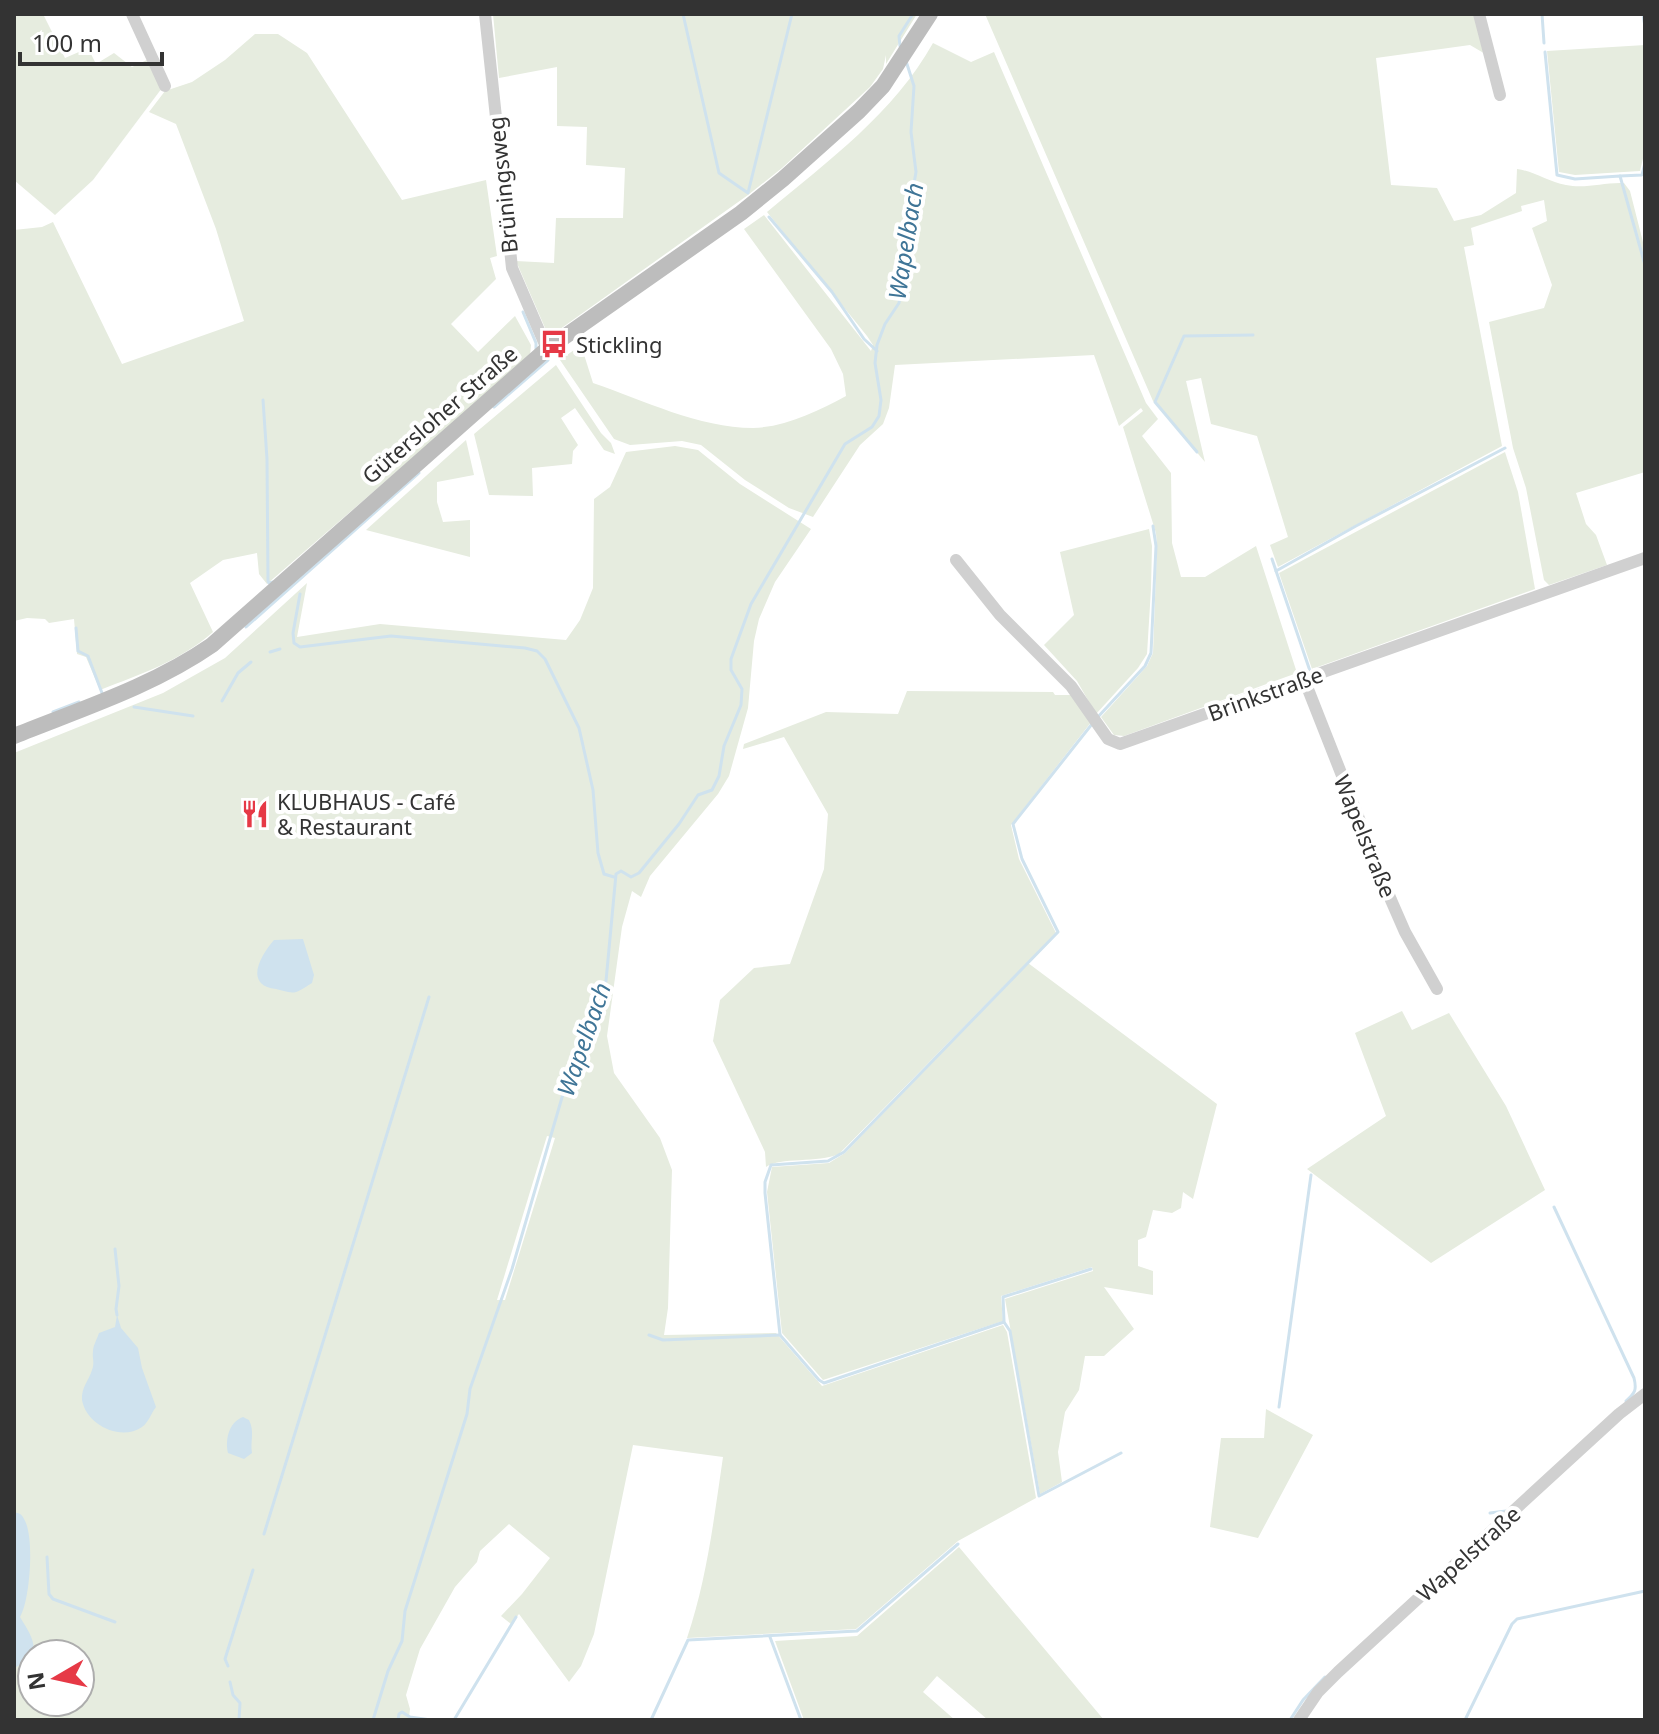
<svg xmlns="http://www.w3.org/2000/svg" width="1659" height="1734" font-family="'Noto Sans',sans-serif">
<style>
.green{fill:#e6ecdf;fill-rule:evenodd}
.water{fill:#cfe2ee}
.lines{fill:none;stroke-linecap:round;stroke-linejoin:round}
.stream{stroke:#cfe2ee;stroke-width:3}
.street{stroke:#d0d0d0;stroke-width:12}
.secondary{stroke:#bdbdbd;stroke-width:16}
.labels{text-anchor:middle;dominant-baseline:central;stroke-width:8;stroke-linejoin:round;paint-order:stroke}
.street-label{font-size:22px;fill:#333;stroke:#fff}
.poi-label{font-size:22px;fill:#333;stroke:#fff;text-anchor:start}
.water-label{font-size:24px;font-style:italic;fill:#3f7597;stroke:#fff}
</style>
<rect width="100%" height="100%" fill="#fff"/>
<!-- green -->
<g class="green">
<polygon points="14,14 43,14 65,58 88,48 96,64 114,53 132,67 149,59 162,88 93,180 55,215 14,180"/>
<polygon points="493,14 917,14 886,64 886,55 883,69 870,87 782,168 748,195 549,337 516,261 554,263 556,218 623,218 625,168 586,165 587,127 557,126 557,67 499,78"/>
<path d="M985,14h490l12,41 -17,-10 -94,13 15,127 46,3 17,33 27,-6 35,-22 1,-24c17,2 31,13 49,16 20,4 38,-3 58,-2l6,8 15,59v222l-69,21 10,31 10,11 11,30 -58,20 -5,-5 -18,-92 -13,-40 -24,-126 55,-14 8,-23 -20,-57 15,-7 -3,-21 -23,6 1,5 -51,17 3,17 -10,2 38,199 -224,121 -8,-22 18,-8 -31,-101 -46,-12 -10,-46 -15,3 19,81 -52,-61z"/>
<path d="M255,34h23l29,19 95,147 84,-20 11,76 -7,2 6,21 -45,45 27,28 37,-36 16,29 -1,11 -263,228 -8,-10 -2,-21 -34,7 -33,23 23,49c-33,29 -72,42 -113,58l-14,-33 -9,-3 -3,-35 -25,4 -4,-4 -18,-1 -13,3v-391l28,-3 11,-5 69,142 122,-43 -28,-92 -40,-105 -27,-12 16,-21 27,-9 33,-22z"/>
<path d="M933,43l38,19 23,-10 152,351 12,16 -16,17 29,37 1,70 9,34h24l51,-31 41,127 -173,63 -10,-1 -13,-18 46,-51 6,-13 4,-107 -1,-13 -33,-106 20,-16 -2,-3 -22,18 -25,-71 -199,10 -6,43 -6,16 -23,21 -47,72 -24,-9 -44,-28 -44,-35 -19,-4 -52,4 -16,-6 -54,-79 21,-15 12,38c50,17 106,45 160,45 33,-1 65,-17 93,-32l-3,-22 -12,-25 -87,-120 20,-14 107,136 2,-6 -6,-9 -100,-124c61,-51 127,-99 166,-169z"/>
<polygon points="1645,45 1645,150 1640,171 1575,175 1559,172 1547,51"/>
<polygon points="556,365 601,433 611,443 615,454 604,450 575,408 561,418 578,445 573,451 572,464 532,468 533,496 489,495 474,434"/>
<polygon points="466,440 474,475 437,482 437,502 443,522 470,520 470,557 366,530"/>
<path d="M675,446l23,4 42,34 71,45 -36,53 -16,37 -5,22 -6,67 -19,68 -11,18 -68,82 -9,21 -9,-6 -10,36 -15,109 7,37 46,65 12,32 -4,138 -4,27 112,-2 46,53 181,-61 4,7 29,166 -78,43 -102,88 -169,9c20,-59 27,-120 36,-181l-90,-12 -39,189 -13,32 -12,16 -50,-68 -8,10 -10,-8 21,-22 28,-36 -41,-34 -29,27 -3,11 -22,25 -35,62 -14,46 4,14 -1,9 10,2h-405v-967l149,-60 62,-35 82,-75 -10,54 83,-13 186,16 14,-20 13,-32 1,-89 16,-12 16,-35zM547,1136l8,2 -50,162h-8zM32,1654h48v48h-48z"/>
<polygon points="1505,452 1518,492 1535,589 1312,669 1279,573"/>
<polygon points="1149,529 1152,546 1151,589 1147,654 1138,668 1096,714 1077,681 1044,645 1074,615 1060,552"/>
<path d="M907,691l146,1 2,3h20l17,26 -81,104 8,34 37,74 -217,221c-21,9 -59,3 -73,13l-1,-15 -52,-111 7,-41 34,-32 36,-4 34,-95 4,-55 -44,-77 -41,12 1,-5 82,-32 72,2z"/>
<polygon points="1028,963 1217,1104 1193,1199 1183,1192 1181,1208 1172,1213 1153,1210 1146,1237 1138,1240 1138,1266 1153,1271 1153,1295 1104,1287 1134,1329 1104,1356 1085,1356 1079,1390 1065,1412 1058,1452 1062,1482 1040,1494 1005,1299 1093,1271 1092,1267 1001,1296 1003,1321 823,1380 782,1333 767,1192 772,1167 829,1163 845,1153"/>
<polygon points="1402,1011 1412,1030 1449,1013 1506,1106 1545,1190 1431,1263 1307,1169 1386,1116 1355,1033"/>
<polygon points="1266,1409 1313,1435 1258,1538 1210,1527 1221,1438 1264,1438"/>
<polygon points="959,1547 1104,1720 988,1720 937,1676 923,1692 955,1720 804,1720 775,1641 857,1636"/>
</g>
<!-- water -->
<g class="water">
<path d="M303,939l11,36 -2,8c-5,3 -12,8 -16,9 -6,2 -14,-2 -20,-3 -33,-4 -15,-34 -2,-49z"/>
<path d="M117,1315l4,13 17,20 4,20 14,39c-5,6 -7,15 -14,20 -22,15 -56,-3 -60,-27 -1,-12 7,-20 10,-30 3,-8 0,-11 1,-19 0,-5 4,-12 6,-18l16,-6z"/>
<path d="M243,1417l6,3c6,12 1,21 3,33l-8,6 -16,-6c-3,-14 1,-31 15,-36z"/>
<path d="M14,1512c6,2 7,1 10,7 11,17 6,82 -4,98 14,23 24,37 -6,51z"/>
</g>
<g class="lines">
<!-- stream -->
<g class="stream">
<polyline points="683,14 719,173 748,193 792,14"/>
<polyline points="1542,14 1544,43"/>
<polyline points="1643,14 1645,27"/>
<polyline points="900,46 899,36 913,14"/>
<polyline points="1545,52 1557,175 1575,179 1620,176 1645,265"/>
<polyline points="1620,176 1642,175 1645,163"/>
<polyline points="769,217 832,292 864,339 877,351"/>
<polyline points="523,312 536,343 536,349"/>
<polyline points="263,400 267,459 268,581 269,583 273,582"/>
<polyline points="494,407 548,360"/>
<polyline points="1197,452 1155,402 1184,336 1253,335"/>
<polyline points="1272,559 1310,671"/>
<polyline points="1276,571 1356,526 1505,448"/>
<polyline points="300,594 293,633 294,643 300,647 391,636 525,648 537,651 545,659 579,728 593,790 598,853 604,874 614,877"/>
<polyline points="246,627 419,473"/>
<polyline points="76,628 78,651 88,656 102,693"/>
<polyline points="270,652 280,649"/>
<polyline points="222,701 238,673 251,662"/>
<polyline points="134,707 193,716"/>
<polyline points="53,712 79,702"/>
<polyline points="1097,718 1145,666 1151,653 1156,546 1153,526"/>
<polyline points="1092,724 1013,824 1022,859 1058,932 844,1152 828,1161 771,1165 765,1182 765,1193 780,1335 819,1380 824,1383 1004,1322 1010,1331 1039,1496 1121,1453"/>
<path d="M1554,1207l80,171c3,12 1,15 -8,23"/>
<polyline points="115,1249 119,1286 116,1309 117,1315"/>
<polyline points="1004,1321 1003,1297 1091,1269"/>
<polyline points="649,1335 663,1340 780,1335"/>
<polyline points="1279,1407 1311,1175"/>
<polyline points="1490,1513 1506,1511"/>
<polyline points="264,1534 429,997"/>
<polyline points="47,1557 49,1594 53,1599 115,1622"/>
<polyline points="770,1637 801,1720"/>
<polyline points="228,1666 225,1659 253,1570"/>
<polyline points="230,1682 233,1695 240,1703 239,1720"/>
<polyline points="373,1720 388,1671 402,1641 405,1611 467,1414 470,1389 512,1269 563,1094 585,1042 589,1018 597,991 606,981 616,874 621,871 631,877 639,873 679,824 698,795 712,790 719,776 724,746 741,705 742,689 731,670 731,659 751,604 845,444 872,427 879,416 881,400 875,363 877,345 885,324 899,303 909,230 908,218 916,172 911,132 914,86 906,61"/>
<polyline points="398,1720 399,1714 402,1712 410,1717 431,1720"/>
<polyline points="454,1720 516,1617"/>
<polyline points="651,1720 688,1640 857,1631 958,1544"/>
<polyline points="1290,1720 1303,1700 1325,1677"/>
<polyline points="1465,1720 1512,1624 1517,1619 1645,1591"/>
</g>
<!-- street -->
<g class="street">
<polyline points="132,14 165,86"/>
<polyline points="485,14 512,268 547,349"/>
<polyline points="1479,14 1500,95"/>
<polyline points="956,560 1000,615 1071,686 1108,739 1120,744 1645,558"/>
<polyline points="1304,679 1391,900 1405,932 1437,989"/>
<polyline points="1299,1720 1318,1692 1338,1672 1619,1414 1645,1394"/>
</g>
<!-- secondary -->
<path class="secondary" d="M14,736c67,-27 139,-50 198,-91l335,-296 194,-136 42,-34 76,-68 24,-25 47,-72"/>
</g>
<!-- icons -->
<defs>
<symbol id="bus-bare" viewBox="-9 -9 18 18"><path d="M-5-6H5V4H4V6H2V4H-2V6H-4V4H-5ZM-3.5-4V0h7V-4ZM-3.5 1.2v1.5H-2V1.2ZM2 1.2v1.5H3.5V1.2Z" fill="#e63946" stroke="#fff" stroke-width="2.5" paint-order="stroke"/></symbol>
<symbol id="restaurant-bare" viewBox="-9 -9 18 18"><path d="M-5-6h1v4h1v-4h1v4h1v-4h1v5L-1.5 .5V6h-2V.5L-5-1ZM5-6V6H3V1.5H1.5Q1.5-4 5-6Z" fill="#e63946" stroke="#fff" stroke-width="2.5" paint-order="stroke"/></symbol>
</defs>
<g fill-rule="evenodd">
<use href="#bus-bare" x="534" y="324" width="40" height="40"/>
<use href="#restaurant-bare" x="235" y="794" width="40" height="40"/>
</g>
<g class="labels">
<!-- street labels -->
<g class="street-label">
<text transform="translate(502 185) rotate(-96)">Brüningsweg</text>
<text transform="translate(439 414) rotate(-41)">Gütersloher Straße</text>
<text transform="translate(1265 693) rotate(-20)">Brinkstraße</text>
<text transform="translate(1366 836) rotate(68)">Wapelstraße</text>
<text transform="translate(1468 1553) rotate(-42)">Wapelstraße</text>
</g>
<!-- poi labels -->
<g class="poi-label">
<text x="576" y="344">Stickling</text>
<text x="277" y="801">KLUBHAUS - Café<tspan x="277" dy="25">&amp; Restaurant</tspan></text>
</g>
<!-- water labels -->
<g class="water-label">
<text transform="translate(905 241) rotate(-81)">Wapelbach</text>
<text transform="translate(583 1039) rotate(-71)">Wapelbach</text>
</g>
</g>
<!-- border -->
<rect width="1659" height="1734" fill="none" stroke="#333333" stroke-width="32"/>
<!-- north arrow -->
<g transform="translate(56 1678) rotate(261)"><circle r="38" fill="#ffffff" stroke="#adadad" stroke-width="2"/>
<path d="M0-6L14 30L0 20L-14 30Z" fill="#e63946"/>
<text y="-12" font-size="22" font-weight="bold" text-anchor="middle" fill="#333333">N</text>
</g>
<!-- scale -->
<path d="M20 52v12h142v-12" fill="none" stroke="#333333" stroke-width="4"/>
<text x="32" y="52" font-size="24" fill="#333333" stroke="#ffffff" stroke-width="6" paint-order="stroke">100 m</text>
</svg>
